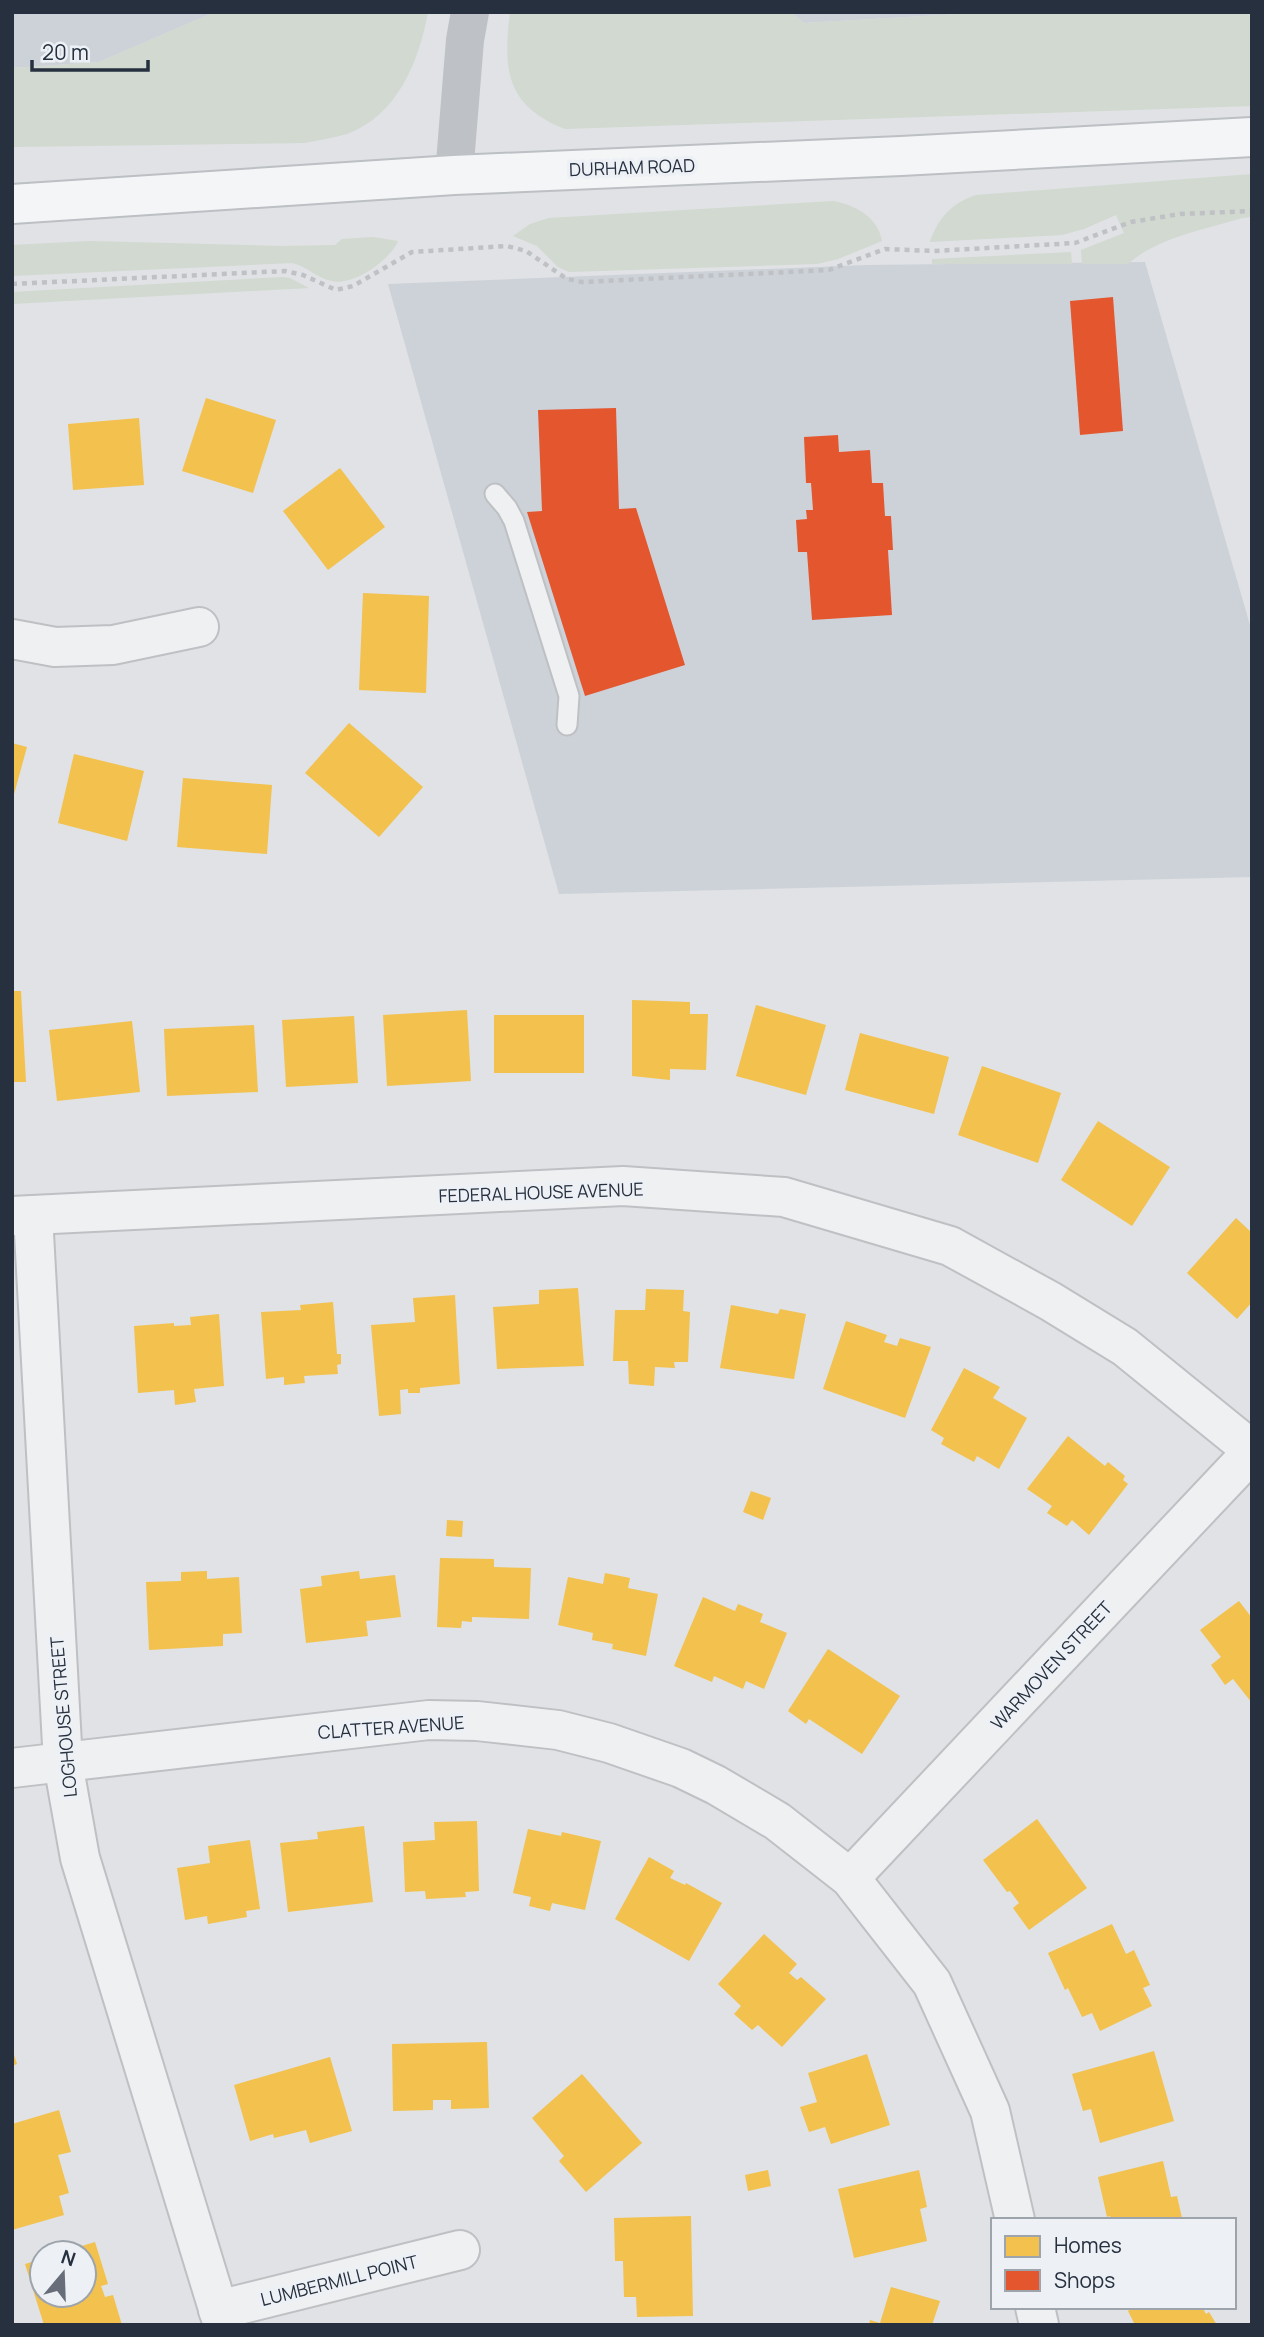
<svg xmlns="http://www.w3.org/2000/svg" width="1264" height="2337" font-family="Manrope,sans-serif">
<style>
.built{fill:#cdd2d9}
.green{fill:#d1d9d0}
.homes{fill:#f2c14e}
.shops{fill:#e4572e}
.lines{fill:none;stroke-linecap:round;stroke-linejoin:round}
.lane-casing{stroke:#bec0c3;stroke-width:23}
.street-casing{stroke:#bec0c3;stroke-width:42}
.primary-casing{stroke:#bcbfc3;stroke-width:42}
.path{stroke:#bfc1c5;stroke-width:4.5;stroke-dasharray:5 5;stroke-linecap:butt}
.lane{stroke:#eff0f2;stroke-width:19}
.street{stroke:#eff0f2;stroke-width:38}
.secondary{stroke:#bec1c5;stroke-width:38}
.primary{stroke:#f4f5f6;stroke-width:38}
.labels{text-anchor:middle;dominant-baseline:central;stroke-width:7;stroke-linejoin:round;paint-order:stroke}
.street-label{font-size:18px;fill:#26303f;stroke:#edf1f5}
</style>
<rect width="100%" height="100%" fill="#e0e2e5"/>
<!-- built -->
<g class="built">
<polygon points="12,12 215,12 99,62 12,68"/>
<polygon points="791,12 993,12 804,23"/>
<polygon points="1145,262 1252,632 1252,877 559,894 388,284 867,265"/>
</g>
<!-- green -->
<g class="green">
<path d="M215,12h213c-9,49 -30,103 -81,122 -14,4 -29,6 -43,9l-292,4v-79l87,-6z"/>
<path d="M510,12h281l13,11 189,-11h259v94l-687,23c-59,-24 -62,-58 -55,-117z"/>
<path d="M1252,174v43l-10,1c-38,12 -84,19 -114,46h-46l-1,-14 43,-17 -8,-18 -32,14 -22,6 -132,7c8,-24 22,-39 46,-47z"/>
<path d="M833,201c22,4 45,16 49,40l-44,18 -21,5 -248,8 -11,-5 -21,-21 -24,-10 17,-12 19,-6z"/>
<path d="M373,237l25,4c-8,19 -44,45 -66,40 -13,-2 -26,-15 -40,-18l-280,13v-31l78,-4 191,5 54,-1 7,-6z"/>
<polygon points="1071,252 1072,264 932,264 932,259"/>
<polygon points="283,277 290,278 309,288 12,304 12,292"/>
</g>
<!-- homes -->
<g class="homes">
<polygon points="206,398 276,420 253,493 182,471"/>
<polygon points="139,418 144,485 73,490 68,424"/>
<polygon points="340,468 385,527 328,570 283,511"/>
<polygon points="363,593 429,596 426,693 359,690"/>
<polygon points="349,723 423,787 379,837 305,773"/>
<polygon points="12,743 27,747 13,798 12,797"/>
<polygon points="74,754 144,771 127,841 58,823"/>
<polygon points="183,778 272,785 267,854 177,847"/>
<polygon points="12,991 21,991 26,1082 12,1082"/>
<polygon points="632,1000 690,1002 690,1014 708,1014 706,1070 670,1069 670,1080 632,1076"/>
<polygon points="756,1005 826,1025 806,1095 736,1076"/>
<polygon points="467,1010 471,1081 387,1086 383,1015"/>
<rect x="494" y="1015" width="90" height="58"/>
<polygon points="354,1016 358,1083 286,1087 282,1020"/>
<polygon points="132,1021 140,1092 57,1101 49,1030"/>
<polygon points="254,1025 258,1092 167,1096 164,1029"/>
<polygon points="860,1033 949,1057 934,1114 845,1090"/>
<polygon points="982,1066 1061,1093 1038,1163 958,1135"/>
<polygon points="1098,1121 1170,1167 1132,1226 1061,1180"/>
<polygon points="1236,1218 1252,1233 1252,1302 1237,1319 1187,1273"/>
<polygon points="578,1288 584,1366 497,1369 493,1307 539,1304 539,1290"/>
<polygon points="646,1289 684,1290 683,1311 690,1312 688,1362 674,1362 675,1368 655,1367 654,1386 629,1384 628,1361 613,1361 615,1310 645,1310"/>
<polygon points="455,1295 460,1384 420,1388 420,1393 408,1393 408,1389 400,1390 401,1414 379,1416 371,1325 415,1322 413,1298"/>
<polygon points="333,1302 337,1354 341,1354 341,1364 337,1365 338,1374 304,1376 305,1383 284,1385 284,1377 266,1379 261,1312 301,1310 300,1305"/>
<polygon points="731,1305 778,1314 780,1309 806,1314 794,1379 720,1368"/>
<polygon points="219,1314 224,1386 194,1389 196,1402 175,1405 174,1390 138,1393 134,1326 174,1323 174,1326 191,1325 190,1317"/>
<polygon points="846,1321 887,1335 884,1342 897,1346 900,1338 931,1347 905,1418 823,1389"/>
<polygon points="964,1368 1000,1387 993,1398 1027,1418 999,1469 977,1456 974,1462 941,1444 944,1438 931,1430"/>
<polygon points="1068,1436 1105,1466 1108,1462 1125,1476 1123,1480 1128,1484 1089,1535 1072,1520 1067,1526 1047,1513 1052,1506 1027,1489"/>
<polygon points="751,1491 771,1498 763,1520 743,1512"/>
<polygon points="447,1520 463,1521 462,1537 446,1536"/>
<polygon points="440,1558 494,1559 494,1567 531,1568 529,1619 472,1617 472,1622 462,1621 461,1628 437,1627"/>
<polygon points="207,1571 207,1579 239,1577 242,1633 223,1634 223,1646 149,1650 146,1582 181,1581 181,1572"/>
<polygon points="359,1571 360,1579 395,1575 401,1617 366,1621 368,1636 306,1643 300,1589 322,1586 321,1576"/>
<polygon points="605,1573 630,1578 628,1588 658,1594 646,1656 612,1649 613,1644 592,1640 593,1633 558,1625 568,1577 603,1584"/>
<polygon points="703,1597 735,1611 738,1604 763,1614 760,1622 787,1633 764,1689 746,1681 743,1689 714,1676 712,1682 674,1666"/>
<polygon points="1239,1601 1252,1618 1252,1703 1233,1679 1225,1685 1211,1665 1221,1657 1200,1630"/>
<polygon points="828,1649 900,1696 862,1754 809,1719 806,1724 788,1711"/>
<polygon points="1037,1819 1087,1888 1029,1930 1013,1908 1019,1903 1010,1891 1007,1892 983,1860"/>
<polygon points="477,1821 479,1891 465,1892 466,1897 426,1899 425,1891 405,1892 403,1842 435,1840 434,1822"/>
<polygon points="364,1826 373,1902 288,1912 280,1843 318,1839 317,1832"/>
<polygon points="528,1829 561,1836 562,1832 601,1841 585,1910 552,1903 550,1911 529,1906 531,1897 513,1893"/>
<polygon points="250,1840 260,1909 246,1911 247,1917 208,1924 207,1916 185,1920 177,1868 210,1863 208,1846"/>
<polygon points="649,1857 674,1871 670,1878 685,1885 686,1883 722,1903 689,1961 615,1919"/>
<polygon points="1112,1924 1126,1954 1134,1950 1150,1985 1143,1988 1152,2006 1100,2031 1092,2013 1082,2017 1068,1988 1065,1990 1048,1953"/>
<polygon points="764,1934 797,1964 789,1973 797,1980 801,1977 826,1999 782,2047 758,2025 752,2030 734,2014 741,2006 718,1984"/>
<polygon points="487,2042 489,2108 451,2109 451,2100 433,2100 433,2110 393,2111 392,2044"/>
<polygon points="12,2049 17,2064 12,2066"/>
<polygon points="1154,2051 1174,2121 1100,2143 1091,2109 1083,2111 1072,2074"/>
<polygon points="867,2054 890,2125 831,2144 825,2127 809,2132 800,2107 817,2102 808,2073"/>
<polygon points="330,2057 352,2131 310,2143 306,2130 274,2138 273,2134 250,2141 234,2085"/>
<polygon points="582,2074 642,2143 586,2192 559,2161 564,2156 532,2118"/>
<polygon points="59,2110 71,2152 58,2155 69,2193 59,2196 64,2215 12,2230 12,2124"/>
<polygon points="1163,2161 1171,2197 1177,2196 1182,2218 1111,2220 1110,2216 1107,2217 1098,2177"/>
<polygon points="768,2170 771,2186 748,2191 745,2175"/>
<polygon points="919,2170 927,2207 920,2209 927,2241 854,2258 838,2189"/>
<polygon points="691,2216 693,2316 637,2317 636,2297 624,2297 623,2261 615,2261 614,2218"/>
<polygon points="95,2242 108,2284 101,2286 105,2297 113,2295 122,2325 44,2325 25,2264 42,2259 42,2295 84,2295 84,2253 62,2252"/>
<polygon points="891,2287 940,2301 932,2325 869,2325 870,2320 880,2323"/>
<polygon points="1134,2307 1202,2307 1206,2314 1209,2312 1217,2325 1135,2325 1128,2311"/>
</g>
<!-- shops -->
<g class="shops">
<polygon points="1113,297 1123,431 1080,435 1070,301"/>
<polygon points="616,408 619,509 636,508 685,665 585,696 527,512 542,511 538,410"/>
<polygon points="838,435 839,452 870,450 872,483 883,483 885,516 891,516 893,550 888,550 892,615 812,620 807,552 798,552 796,520 807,519 806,510 813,510 811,483 806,483 804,437"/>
</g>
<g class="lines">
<defs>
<polyline id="lane" points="495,494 507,508 514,521 569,696 567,725"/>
<g id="street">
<polyline points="12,639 55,647 113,645 199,627"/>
<polyline points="33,1215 63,1763 80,1858 223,2325"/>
<polyline points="12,1216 623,1186 784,1197 950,1246 1050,1301 1125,1347 1252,1450"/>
<polyline points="12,1768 429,1720 477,1721 558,1730 609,1743 681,1768 716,1785 777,1821 850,1878 932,1983 990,2111 1015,2220"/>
<polyline points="850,1878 1252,1452"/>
<polyline points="1035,2307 1039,2325"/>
<polyline points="218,2310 460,2250"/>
</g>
<polyline id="primary" points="12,204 454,175 901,156 1252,137"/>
</defs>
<!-- lane casing -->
<use href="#lane" class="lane-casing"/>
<!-- street casing -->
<use href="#street" class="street-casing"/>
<!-- primary casing -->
<use href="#primary" class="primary-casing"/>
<!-- path -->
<polyline class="path" points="12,284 285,271 303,275 336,290 353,286 412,252 507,246 526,251 567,279 582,282 829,270 885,249 934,251 1075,243 1131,222 1180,214 1252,211"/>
<!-- lane -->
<use href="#lane" class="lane"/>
<!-- street -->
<use href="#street" class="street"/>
<!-- secondary -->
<polyline class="secondary" points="454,175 465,40 470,12"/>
<!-- primary -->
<use href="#primary" class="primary"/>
</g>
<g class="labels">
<!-- street labels -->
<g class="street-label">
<text transform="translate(632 167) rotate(-2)">DURHAM ROAD</text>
<text transform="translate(541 1192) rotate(-2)">FEDERAL HOUSE AVENUE</text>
<text transform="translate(1051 1665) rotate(-47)">WARMOVEN STREET</text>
<text transform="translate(63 1717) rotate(-95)">LOGHOUSE STREET</text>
<text transform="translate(391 1727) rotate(-4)">CLATTER AVENUE</text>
<text transform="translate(339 2280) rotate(-14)">LUMBERMILL POINT</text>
</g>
</g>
<!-- border -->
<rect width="1264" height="2337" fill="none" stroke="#26303f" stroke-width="28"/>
<!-- legend -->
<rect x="991" y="2218" width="245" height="91" fill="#edf1f5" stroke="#9da4ac" stroke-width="2"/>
<rect x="1005" y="2236" width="35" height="21" fill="#f2c14e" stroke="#9da4ac" stroke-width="2"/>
<text x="1054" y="2253" font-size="21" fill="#26303f">Homes</text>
<rect x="1005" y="2270" width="35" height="21" fill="#e4572e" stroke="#9da4ac" stroke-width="2"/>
<text x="1054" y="2288" font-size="21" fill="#26303f">Shops</text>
<!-- north arrow -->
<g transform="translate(63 2274) rotate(19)"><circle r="33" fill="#edf1f5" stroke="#9da4ac" stroke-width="2"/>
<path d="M0-5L12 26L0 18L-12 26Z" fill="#676e79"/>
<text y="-10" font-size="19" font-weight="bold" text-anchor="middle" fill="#26303f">N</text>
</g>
<!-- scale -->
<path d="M32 60v10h116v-10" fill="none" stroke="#26303f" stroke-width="3.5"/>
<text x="42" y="60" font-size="21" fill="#26303f" stroke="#edf1f5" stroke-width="5" paint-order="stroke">20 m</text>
</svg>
